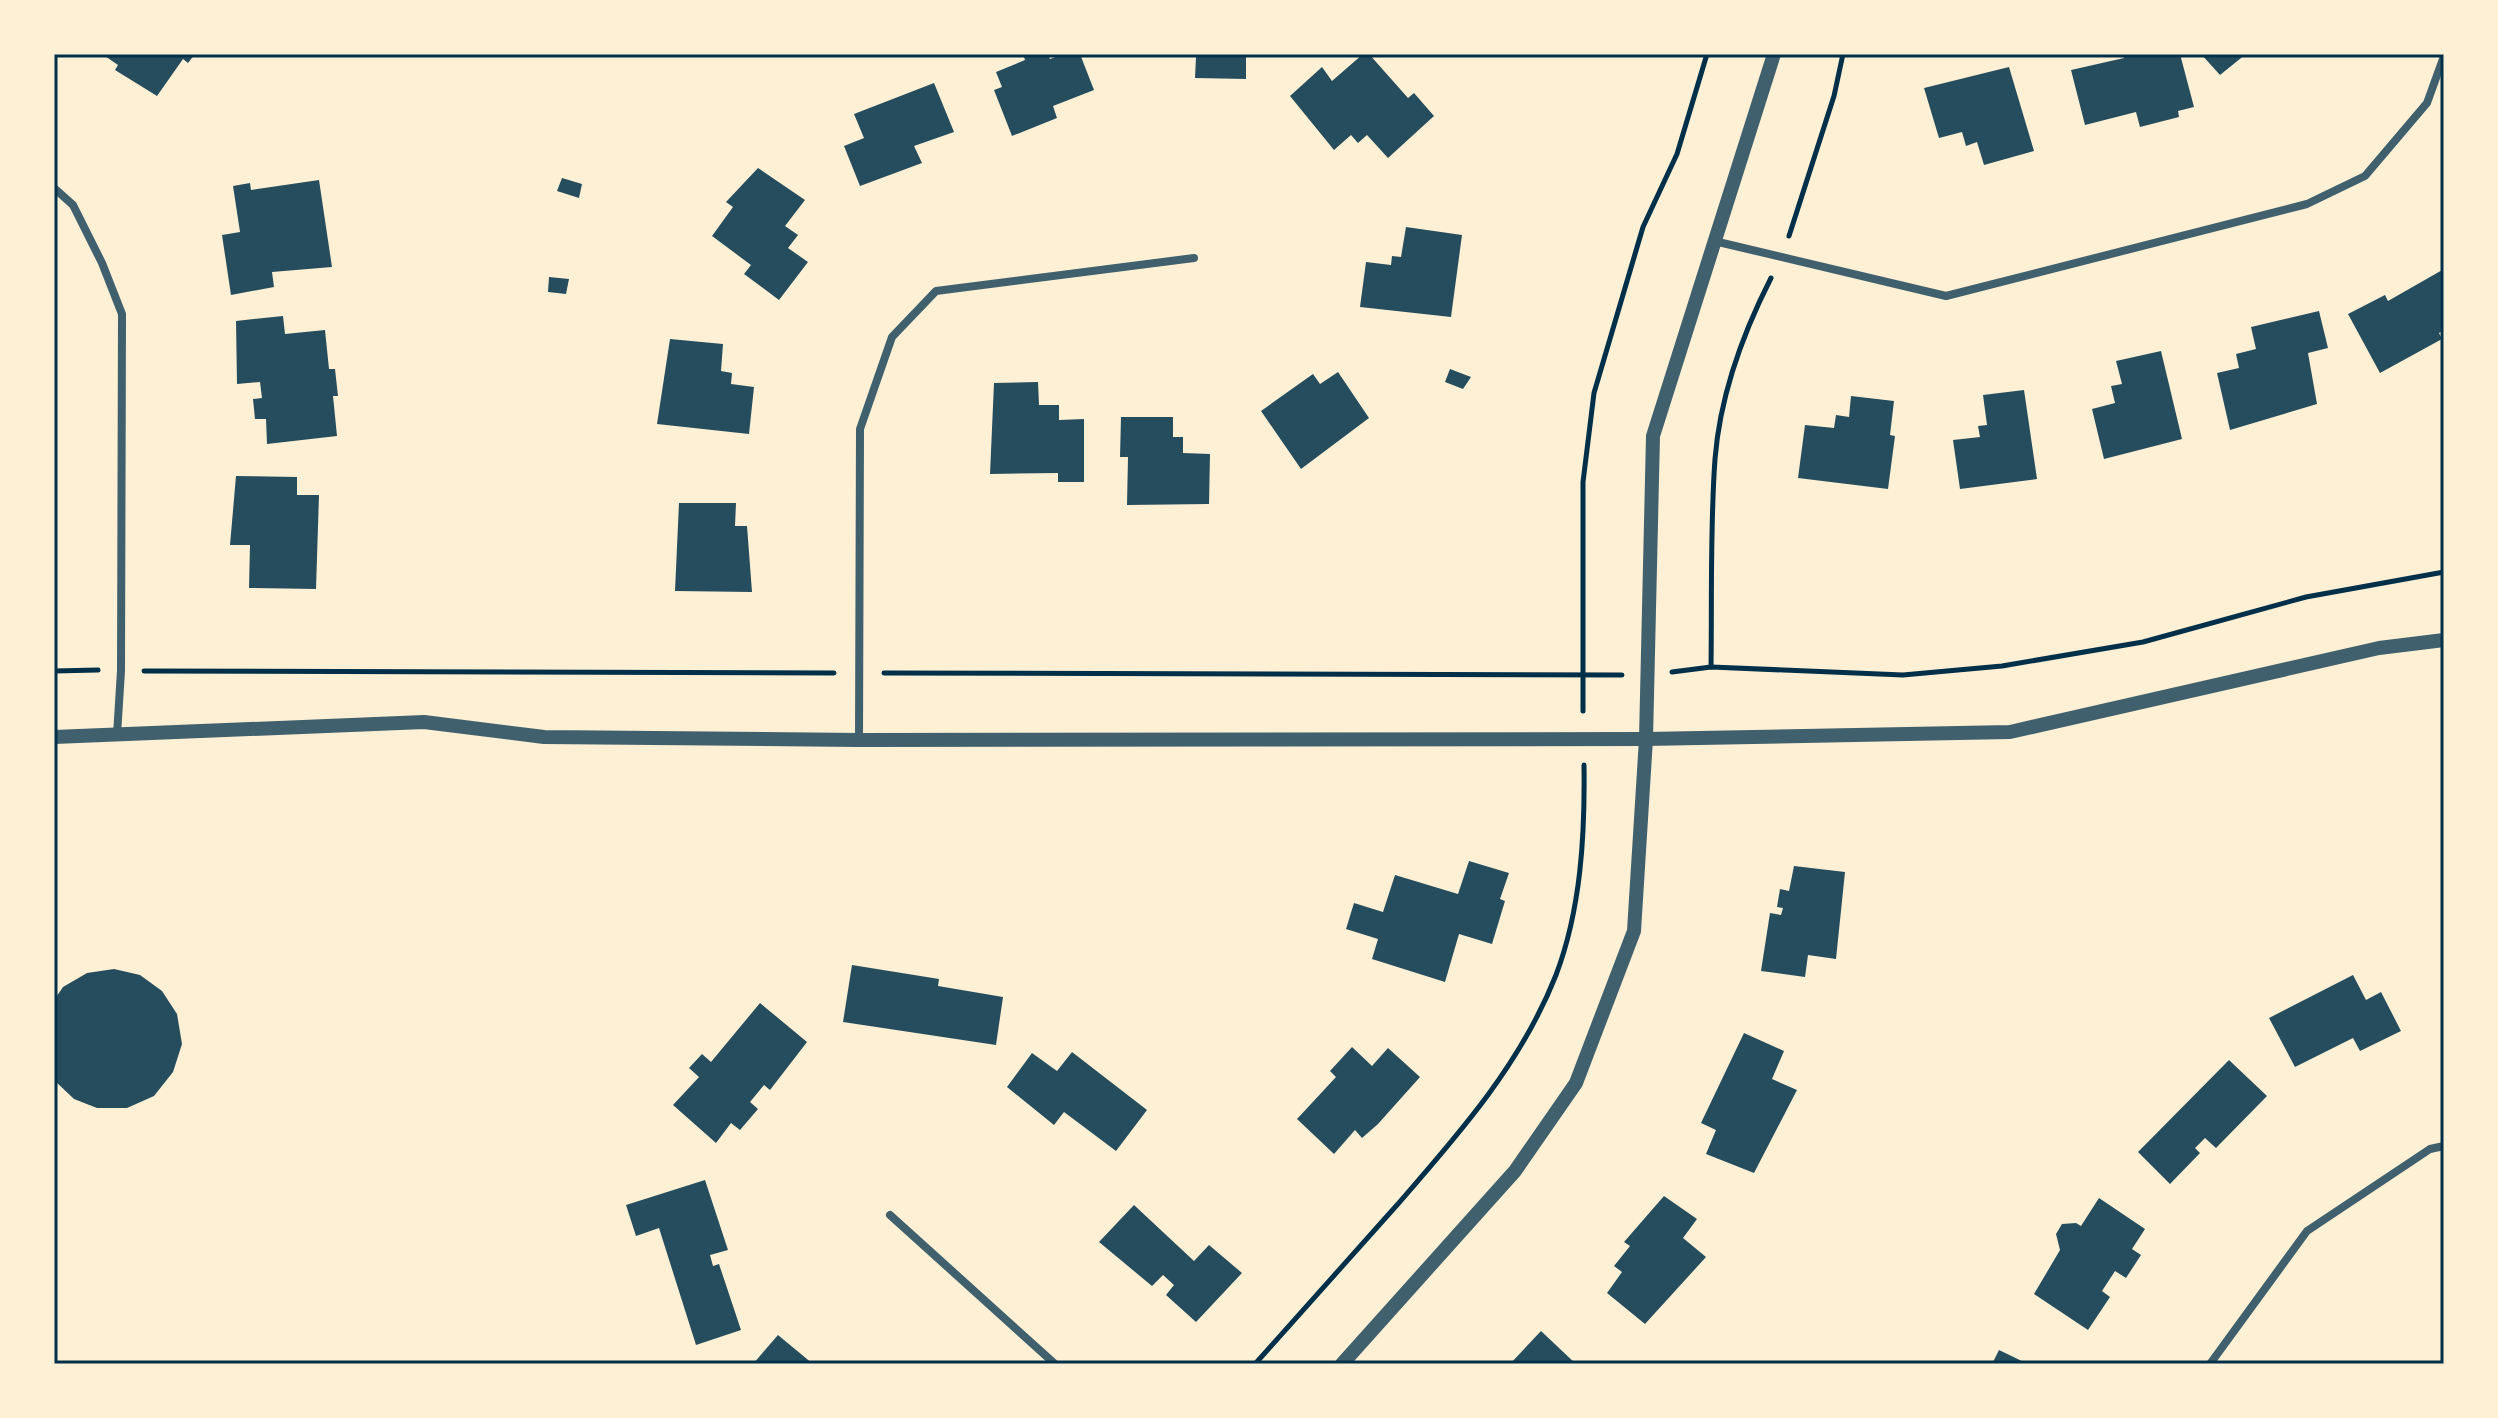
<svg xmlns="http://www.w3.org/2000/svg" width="2498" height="1418" font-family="Georgia,serif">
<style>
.building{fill:#264d5e}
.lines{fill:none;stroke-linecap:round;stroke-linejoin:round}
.path{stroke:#003049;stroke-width:5}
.minor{stroke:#3f606c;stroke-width:8}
.tertiary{stroke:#3f606c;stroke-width:14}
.neatline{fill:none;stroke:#003049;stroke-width:3}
</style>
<rect width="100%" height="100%" fill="#fdf0d5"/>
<!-- building -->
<g class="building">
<polygon points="102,54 195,54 188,63 183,59 157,96 115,70 118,65"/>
<polygon points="1023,54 1048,54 1050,59 1063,54 1080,54 1094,90 1053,106 1057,118 1012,136 994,90 1002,87 996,72 1025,60"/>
<polygon points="1185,54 1246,54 1246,79 1195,78 1196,57 1185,57"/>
<polygon points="1363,54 1369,54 1408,98 1414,93 1434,116 1388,158 1367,135 1358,143 1351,135 1334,150 1290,96 1322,67 1332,81"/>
<polygon points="2123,54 2180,54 2194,107 2178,111 2179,117 2140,127 2136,112 2085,125 2071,70 2124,58"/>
<polygon points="2201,54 2246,54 2220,75"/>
<polygon points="2009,67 2034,151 1984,165 1977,142 1966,146 1962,132 1939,138 1924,88"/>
<polygon points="934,83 954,132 914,146 922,163 860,186 844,146 864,138 854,114"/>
<polygon points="758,168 805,200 785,226 798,235 788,248 808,262 779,300 744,274 751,265 712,236 733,207 726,202"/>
<polygon points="562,178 582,184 579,198 557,191"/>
<polygon points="319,180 332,267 272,272 274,287 231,295 222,235 240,232 233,186 250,183 251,190"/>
<polygon points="1406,227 1462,235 1451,317 1360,307 1366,262 1391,265 1392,256 1401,257"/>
<polygon points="2444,269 2444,330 2439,333 2442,339 2380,373 2348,314 2385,295 2388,301"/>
<polygon points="549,277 569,279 566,294 548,292"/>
<polygon points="2319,311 2328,348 2308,353 2317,404 2230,430 2217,373 2239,368 2236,354 2256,349 2251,327"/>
<polygon points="283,316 285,334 325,330 329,369 335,369 338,396 333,396 337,436 267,444 266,419 255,419 253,399 262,398 260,382 237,384 236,321"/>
<polygon points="670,339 723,344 721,371 732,373 731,384 754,387 749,434 657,424"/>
<polygon points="2161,351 2182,439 2104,459 2092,409 2115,403 2111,386 2122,384 2116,361"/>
<polygon points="1450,369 1471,377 1463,389 1445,382"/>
<polygon points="1338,372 1369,418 1301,469 1261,411 1313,374 1320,384"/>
<polygon points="1038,382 1039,405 1059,405 1059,420 1084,419 1084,482 1058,482 1058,473 990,474 994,383"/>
<polygon points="2024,390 2037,479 1960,489 1953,440 1980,437 1978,426 1987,425 1983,395"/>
<polygon points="1851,396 1894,401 1890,435 1895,436 1888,489 1798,478 1805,425 1834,428 1836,415 1849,417"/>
<polygon points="1121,417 1173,417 1173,437 1183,437 1183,453 1210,454 1209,504 1127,505 1128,457 1120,457"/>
<polygon points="236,476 297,477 297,495 319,495 316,589 249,588 250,545 230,545"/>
<polygon points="679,503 736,503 735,526 747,526 752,592 675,591"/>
<polygon points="1469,861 1509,873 1500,899 1505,901 1492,944 1459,934 1445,982 1372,959 1378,939 1346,929 1354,903 1383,912 1395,875 1458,894"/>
<polygon points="1794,866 1845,872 1836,959 1808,955 1805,977 1761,971 1770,913 1781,915 1783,908 1777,907 1780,889 1789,891"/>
<polygon points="852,965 939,979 938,986 1003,997 996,1045 843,1022"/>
<polygon points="114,969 140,975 162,991 177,1014 182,1044 173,1072 154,1096 127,1108 97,1108 74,1099 54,1080 54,1000 63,987 87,973"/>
<polygon points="2353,975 2366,1000 2381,992 2401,1031 2360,1051 2353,1038 2295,1067 2269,1018"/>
<polygon points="760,1003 807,1042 770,1090 764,1085 750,1102 758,1109 740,1130 731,1123 716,1143 673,1105 699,1077 689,1068 702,1054 711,1062"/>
<polygon points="1744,1033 1784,1051 1772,1079 1797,1090 1754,1173 1706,1154 1716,1130 1701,1123"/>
<polygon points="1352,1047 1372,1066 1388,1048 1420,1077 1378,1124 1362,1138 1355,1130 1334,1154 1297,1119 1336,1077 1330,1071"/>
<polygon points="1072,1052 1147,1110 1116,1151 1064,1112 1054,1125 1007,1087 1032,1053 1057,1071"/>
<polygon points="2229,1060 2267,1096 2216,1148 2205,1138 2195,1148 2200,1153 2170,1184 2138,1152"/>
<polygon points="705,1180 728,1250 710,1255 713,1266 719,1264 741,1330 696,1345 659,1228 636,1236 626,1205"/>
<polygon points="1664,1196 1697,1219 1683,1238 1706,1257 1645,1324 1607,1293 1622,1272 1614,1266 1630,1246 1624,1242"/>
<polygon points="2099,1198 2145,1229 2132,1249 2141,1255 2126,1278 2115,1271 2102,1291 2110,1297 2088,1330 2034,1294 2060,1250 2056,1234 2062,1224 2076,1223 2081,1226"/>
<polygon points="1134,1205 1194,1261 1209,1245 1242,1273 1196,1322 1166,1295 1174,1285 1163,1275 1152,1286 1099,1242"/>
<polygon points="1541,1331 1576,1364 1510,1364"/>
<polygon points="778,1335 813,1364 753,1364"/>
<polygon points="1999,1350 2028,1364 1992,1364"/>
</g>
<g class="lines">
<!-- path -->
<g class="path">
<polyline points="1789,236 1834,96 1843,54"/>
<path d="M1711,667c1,-69 -1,-139 4,-208 5,-63 28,-126 56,-181"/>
<polyline points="54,671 98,670"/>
<polyline points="144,671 834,673"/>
<polyline points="1672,672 1711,667 1903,675 2002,666 2143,642 2306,597 2444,572"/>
<polyline points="884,673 1622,675"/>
<polyline points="1583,711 1583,482 1594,393 1643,227 1677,154 1707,54"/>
<path d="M1255,1364c48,-53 95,-106 142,-159 62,-71 124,-141 159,-230 25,-66 29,-140 28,-210"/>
</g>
<!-- minor -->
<g class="minor">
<polyline points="54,188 73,205 102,263 122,314 121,671 117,735"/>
<polyline points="1714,241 1946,296 2307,204 2365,176 2427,103 2444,56"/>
<polyline points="859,740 860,429 892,337 936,291 1194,258"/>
<polyline points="890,1215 1055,1364"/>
<polyline points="2210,1364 2307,1231 2430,1149 2444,1146"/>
</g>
<!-- tertiary -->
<g class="tertiary">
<polyline points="54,737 424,722 544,737 859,740 1646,739 2010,732 2379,648 2444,640"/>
<polyline points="1342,1364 1515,1171 1576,1083 1634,931 1646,739 1653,436 1774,54"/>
</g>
</g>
<!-- border -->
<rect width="2498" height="1418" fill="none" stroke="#fdf0d5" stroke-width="112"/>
<rect x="56" y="56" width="2386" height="1306" class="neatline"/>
</svg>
